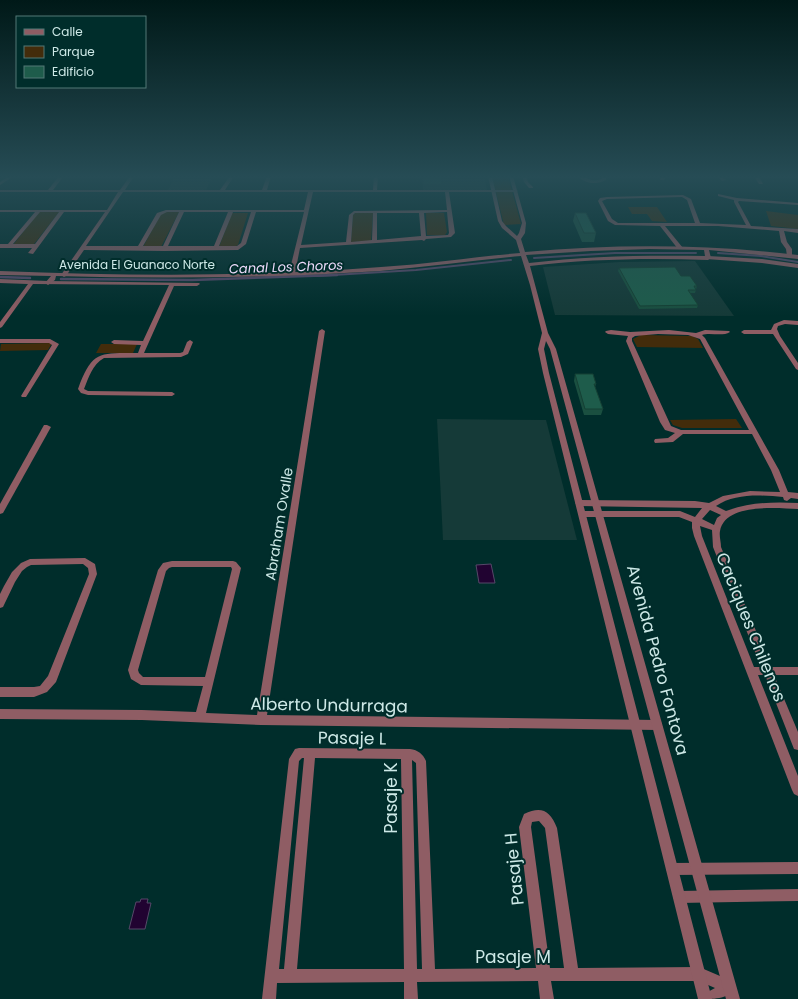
<svg xmlns="http://www.w3.org/2000/svg" width="798" height="999" font-family="Poppins,sans-serif">
<style>
.built{fill:#153a38}
.green{fill:#432c0b}
.water{fill:#210331;stroke:#554868}
.lines{fill:none;stroke-linecap:round;stroke-linejoin:round}
.stream-far1{stroke:#554868;stroke-width:2}
.stream{stroke:#554868;stroke-width:2.5}
.minor{fill:#8f5d64;fill-rule:evenodd}
.tertiary{fill:#8f5d64;fill-rule:evenodd}
.wall{fill:#1a4f40}
.building{fill:#1e5c4b;stroke:#154034}
.labels{text-anchor:middle;dominant-baseline:central;stroke-width:4;stroke-linejoin:round;paint-order:stroke}
.far-street-label{font-size:12px;fill:#cde9e7;stroke:#002d2b}
.far-water-label{font-size:13px;font-style:italic;fill:#ecdafa;stroke:#002d2b}
.street-label{font-size:14px;fill:#cde9e7;stroke:#002d2b}
.near-street-label{font-size:17px;fill:#cde9e7;stroke:#002d2b}
</style>
<rect width="100%" height="100%" fill="#002d2b"/>
<!-- built -->
<g class="built">
<polygon points="175,176 213,176 206,190 168,190"/>
<polygon points="422,176 484,176 487,190 423,190"/>
<polygon points="695,261 734,316 555,315 543,267 620,262"/>
<polygon points="437,419 546,420 577,540 443,540"/>
</g>
<!-- green -->
<g class="green">
<polygon points="492,176 508,176 521,224 504,225"/>
<polygon points="628,207 657,207 667,222 652,221 647,214 632,214"/>
<polygon points="766,211 798,215 798,229 771,226"/>
<polygon points="39,212 59,212 34,244 13,245"/>
<polygon points="165,212 179,212 161,247 143,247 161,214"/>
<polygon points="232,213 248,213 238,245 234,247 219,247"/>
<polygon points="355,213 373,213 371,241 351,242 353,215"/>
<polygon points="426,213 444,213 447,232 445,235 427,235"/>
<polygon points="641,335 692,336 698,339 703,348 637,347 633,339"/>
<polygon points="52,343 48,350 0,351 1,344"/>
<polygon points="101,344 137,344 133,353 96,353"/>
<polygon points="736,419 742,428 682,428 673,425 670,420"/>
</g>
<!-- water -->
<g class="water">
<polygon points="491,564 495,583 479,583 476,565"/>
<polygon points="141,899 148,899 147,903 151,903 145,929 129,929 136,902 140,902"/>
</g>
<g class="lines">
<!-- stream-far1 -->
<g class="stream-far1">
<polyline points="718,253 761,256 798,262"/>
<polyline points="534,258 615,253 696,253"/>
<polyline points="316,276 416,270 511,260"/>
</g>
<!-- stream -->
<g class="stream">
<polyline points="0,277 30,278"/>
<polyline points="61,279 192,280 337,275"/>
</g>
<!-- minor -->
<g class="minor">
<polygon points="9,176 14,176 0,185 0,182"/>
<path d="M59,176h58l-2,1h-52l-10,13h67l10,-14h4l-9,14h95l10,-14h4l-9,14h37l5,-14h4l-4,14h106l1,-14h4l-1,14h139l2,1 -2,1h-67l6,41 -4,4 -25,2 -2,2 -2,-1 -122,8 -5,25 -3,2 -3,-2 15,-61h-48l-10,32 -8,6 -74,1 -80,-1 -18,26 -2,1 -3,-2 44,-63h-41l-31,42 -5,-1 4,-5h-32v-4h8l27,-32h-35v-2h107l11,-18h-118v-2h48zM123,192h185l-4,18h-138l-9,3 -19,33h-52zM313,192h132l2,18 -93,1 -5,4 -3,27 -45,3zM40,212h19l-24,32h-22zM167,212h12l-16,34h-20l18,-31zM184,212h44l-14,34h-46zM233,212h18l-10,31 -4,3h-18zM447,212l2,21 -1,2 -22,1 -2,-23zM355,213h18l-1,27 -21,2 2,-27zM377,213h42l2,23 -44,4z"/>
<polygon points="522,176 526,176 528,182 533,187 533,188 529,188 524,182"/>
<path d="M578,176c10,0 10,7 24,3v-3h4v4c-9,5 -22,4 -28,-4z"/>
<polygon points="663,176 667,176 664,180 660,180 660,179"/>
<polygon points="716,176 721,176 726,180 722,181"/>
<polygon points="755,176 759,176 763,184 759,184 756,180"/>
<path d="M718,194l19,4 61,5v2l-59,-4 -1,1 13,24 47,3v4l-14,-2 3,11 5,7v8l-5,-1 -1,-7 -5,-7 -2,-11 -61,-5h-53l18,22 -5,1 -18,-23 -45,-1 -7,-4 -10,-20 2,-3 7,-1 76,-2 8,4 9,24 46,2 -12,-23v-2l-16,-4zM682,197l5,3 8,23h-77l-6,-4 -10,-18 5,-2z"/>
<polygon points="708,256 762,259 798,264 798,268 762,263 706,259 705,258"/>
<path d="M0,279l48,2 151,2 1,1 -3,2h-23l-30,67h36l3,-1 4,-10 3,-2 3,2 -5,12 -7,3 -77,1c-12,7 -15,19 -20,31l4,2 84,1 3,2 -3,2 -84,-1 -7,-2 -3,-4c14,-39 22,-36 60,-36l3,-8 -27,-1 -3,-2 3,-2 29,1 26,-56 -136,-1 -31,43 -2,1v-6l28,-38 -28,-1z"/>
<polygon points="784,320 798,321 798,325 785,324 778,326 777,329 780,336 798,363 798,370 796,369 773,334 744,334 741,332 744,330 771,330 774,324"/>
<path d="M322,329l3,2 -58,384 390,5 4,2 1,3 -1,3 -4,2 -396,-5 -119,-5 -142,-1v-10l142,1 54,2 7,-26 -62,-1 -10,-6 -3,-9 30,-100 5,-7 9,-2h61l3,1 5,6 -35,145 51,2 62,-384zM172,567h59l1,2 -27,108h-62l-4,-4 -1,-3 28,-99 3,-3z"/>
<path d="M611,330l19,2 39,-2 27,3 9,-3 24,1 1,1c-8,5 -20,0 -28,3l3,3 74,132 9,22 10,1v6l-7,-1 -4,3 -3,-1 -1,-3c-22,-2 -48,-4 -67,9l10,5c24,-9 47,-9 72,-8v6c-22,-1 -73,-6 -78,22 -1,5 1,11 1,16l50,120h27v8h-24l24,57v18l-4,-1 -29,-74h-7l40,101v20l-4,-2 -2,-4 -98,-254 -2,-8v-6l-13,-5h-97l-4,-3 4,-3h98l15,6 7,-9 -123,-2 -4,-3 4,-3 116,1 14,2 14,-7 27,-5 30,1 -9,-22 -19,-36h-69l-10,8 -18,1 -1,-2 1,-2 13,-1 7,-5 -10,-3 -5,-8 -34,-81 2,-5 -20,-2 -3,-2 1,-1zM658,334l30,1 12,4 49,91h-68l-10,-4 -39,-85v-3l3,-2zM710,510l11,5 -4,3 -3,7 -12,-6zM700,526l12,4 1,17 48,120h-7l-52,-131z"/>
<polygon points="0,339 50,339 59,344 26,397 22,397 21,396 52,345 49,343 0,343"/>
<polygon points="44,425 47,425 51,427 3,513 0,514 0,504"/>
<polygon points="85,558 95,564 97,574 56,682 47,692 34,697 0,697 0,687 34,687 40,686 48,676 89,574 88,568 83,564 31,565 27,567 22,571 15,582 3,607 0,608 0,594 4,586 12,572 21,563 30,559"/>
<path d="M299,748l111,1c8,1 13,5 16,12l9,208 101,-1 -17,-141 5,-13c17,-8 26,-4 33,14l21,140 121,-1 35,15 2,5c-6,12 -21,12 -34,12l2,-5 11,-6 -16,-7h-148l3,18h-14l-2,-18 -121,1 1,17h-14v-17l-127,1 -1,16h-14l27,-240 6,-10zM302,758h2l-20,211h-5l20,-208zM315,758l86,1 3,210h-107zM412,760l4,3 6,206h-5zM539,821l6,7 19,140h-14l-19,-141 1,-5z"/>
<polygon points="798,862 798,874 672,875 668,873 666,869 668,865 672,863"/>
<polygon points="798,889 798,901 679,903 675,901 673,897 675,893 679,891"/>
</g>
<!-- tertiary -->
<path class="tertiary" d="M488,176h4l10,45 4,5 11,10 2,-3 3,-10 -13,-47h4l13,47 -1,10 -4,6 4,13c91,-8 182,-8 273,3v4l-89,-9 2,8 -3,2c-60,-2 -119,-1 -178,6l18,67 8,16 184,650h-14l-176,-650 -4,-8 -2,8 5,24 163,626h-14l-155,-626 -5,-24 4,-16 -12,-48 -9,-29c-47,4 -94,11 -141,15 -108,7 -216,8 -324,5l-1,4 -7,5 -3,-2 6,-7 -51,-1v-4c127,5 255,6 381,-4 47,-3 93,-10 139,-14l-4,-13 -14,-12 -4,-7zM650,249l54,1 1,6c-59,-1 -118,0 -176,7l-3,-8 65,-4z"/>
</g>
<!-- wall -->
<g class="wall">
<polygon points="423,176 441,176 441,184 424,184"/>
<polygon points="575,213 596,233 594,242 582,242 573,221"/>
<polygon points="619,268 681,276 697,286 695,293 690,293 698,305 697,308 639,309 618,271"/>
<polygon points="575,374 596,384 595,387 603,409 601,415 584,415 574,381"/>
</g>
<!-- building -->
<g class="building">
<polygon points="575,213 586,213 596,233 584,233"/>
<polygon points="675,267 681,276 690,276 697,286 694,286 696,290 688,290 698,305 640,306 619,268"/>
<polygon points="575,374 593,374 596,384 594,384 603,409 585,409"/>
</g>
<!-- sky -->
<linearGradient id="sky" x2="0" y2="1"><stop stop-color="#001918"/><stop offset="0.56" stop-color="#264c55"/><stop offset="1" stop-color="#264c55" stop-opacity="0"/></linearGradient>
<rect width="798" height="316" fill="url(#sky)"/>
<g class="labels">
<!-- far-street labels -->
<g class="far-street-label">
<text x="137" y="264">Avenida El Guanaco Norte</text>
</g>
<!-- far-water labels -->
<g class="far-water-label">
<text transform="translate(286 267) rotate(-2)">Canal Los Choros</text>
</g>
<!-- street labels -->
<g class="street-label">
<text transform="translate(279 524) rotate(-81)">Abraham Ovalle</text>
</g>
<!-- near-street labels -->
<g class="near-street-label">
<text transform="translate(751 627) rotate(68)">Caciques Chilenos</text>
<text transform="translate(658 660) rotate(75)">Avenida Pedro Fontova</text>
<text transform="translate(329 705) rotate(1)">Alberto Undurraga</text>
<text transform="translate(352 738) rotate(1)">Pasaje L</text>
<text transform="translate(391 798) rotate(-90)">Pasaje K</text>
<text transform="translate(514 869) rotate(-96)">Pasaje H</text>
<text x="513" y="957">Pasaje M</text>
</g>
</g>
<!-- legend -->
<rect x="16" y="16" width="130" height="72" fill="#002d2b" stroke="#527876"/>
<rect x="24" y="29" width="20" height="6" fill="#8f5d64" stroke="#527876"/>
<text x="52" y="36" font-size="12" fill="#cde9e7">Calle</text>
<rect x="24" y="46" width="20" height="12" fill="#432c0b" stroke="#527876"/>
<text x="52" y="56" font-size="12" fill="#cde9e7">Parque</text>
<rect x="24" y="66" width="20" height="12" fill="#1e5c4b" stroke="#527876"/>
<text x="52" y="76" font-size="12" fill="#cde9e7">Edificio</text>
</svg>
